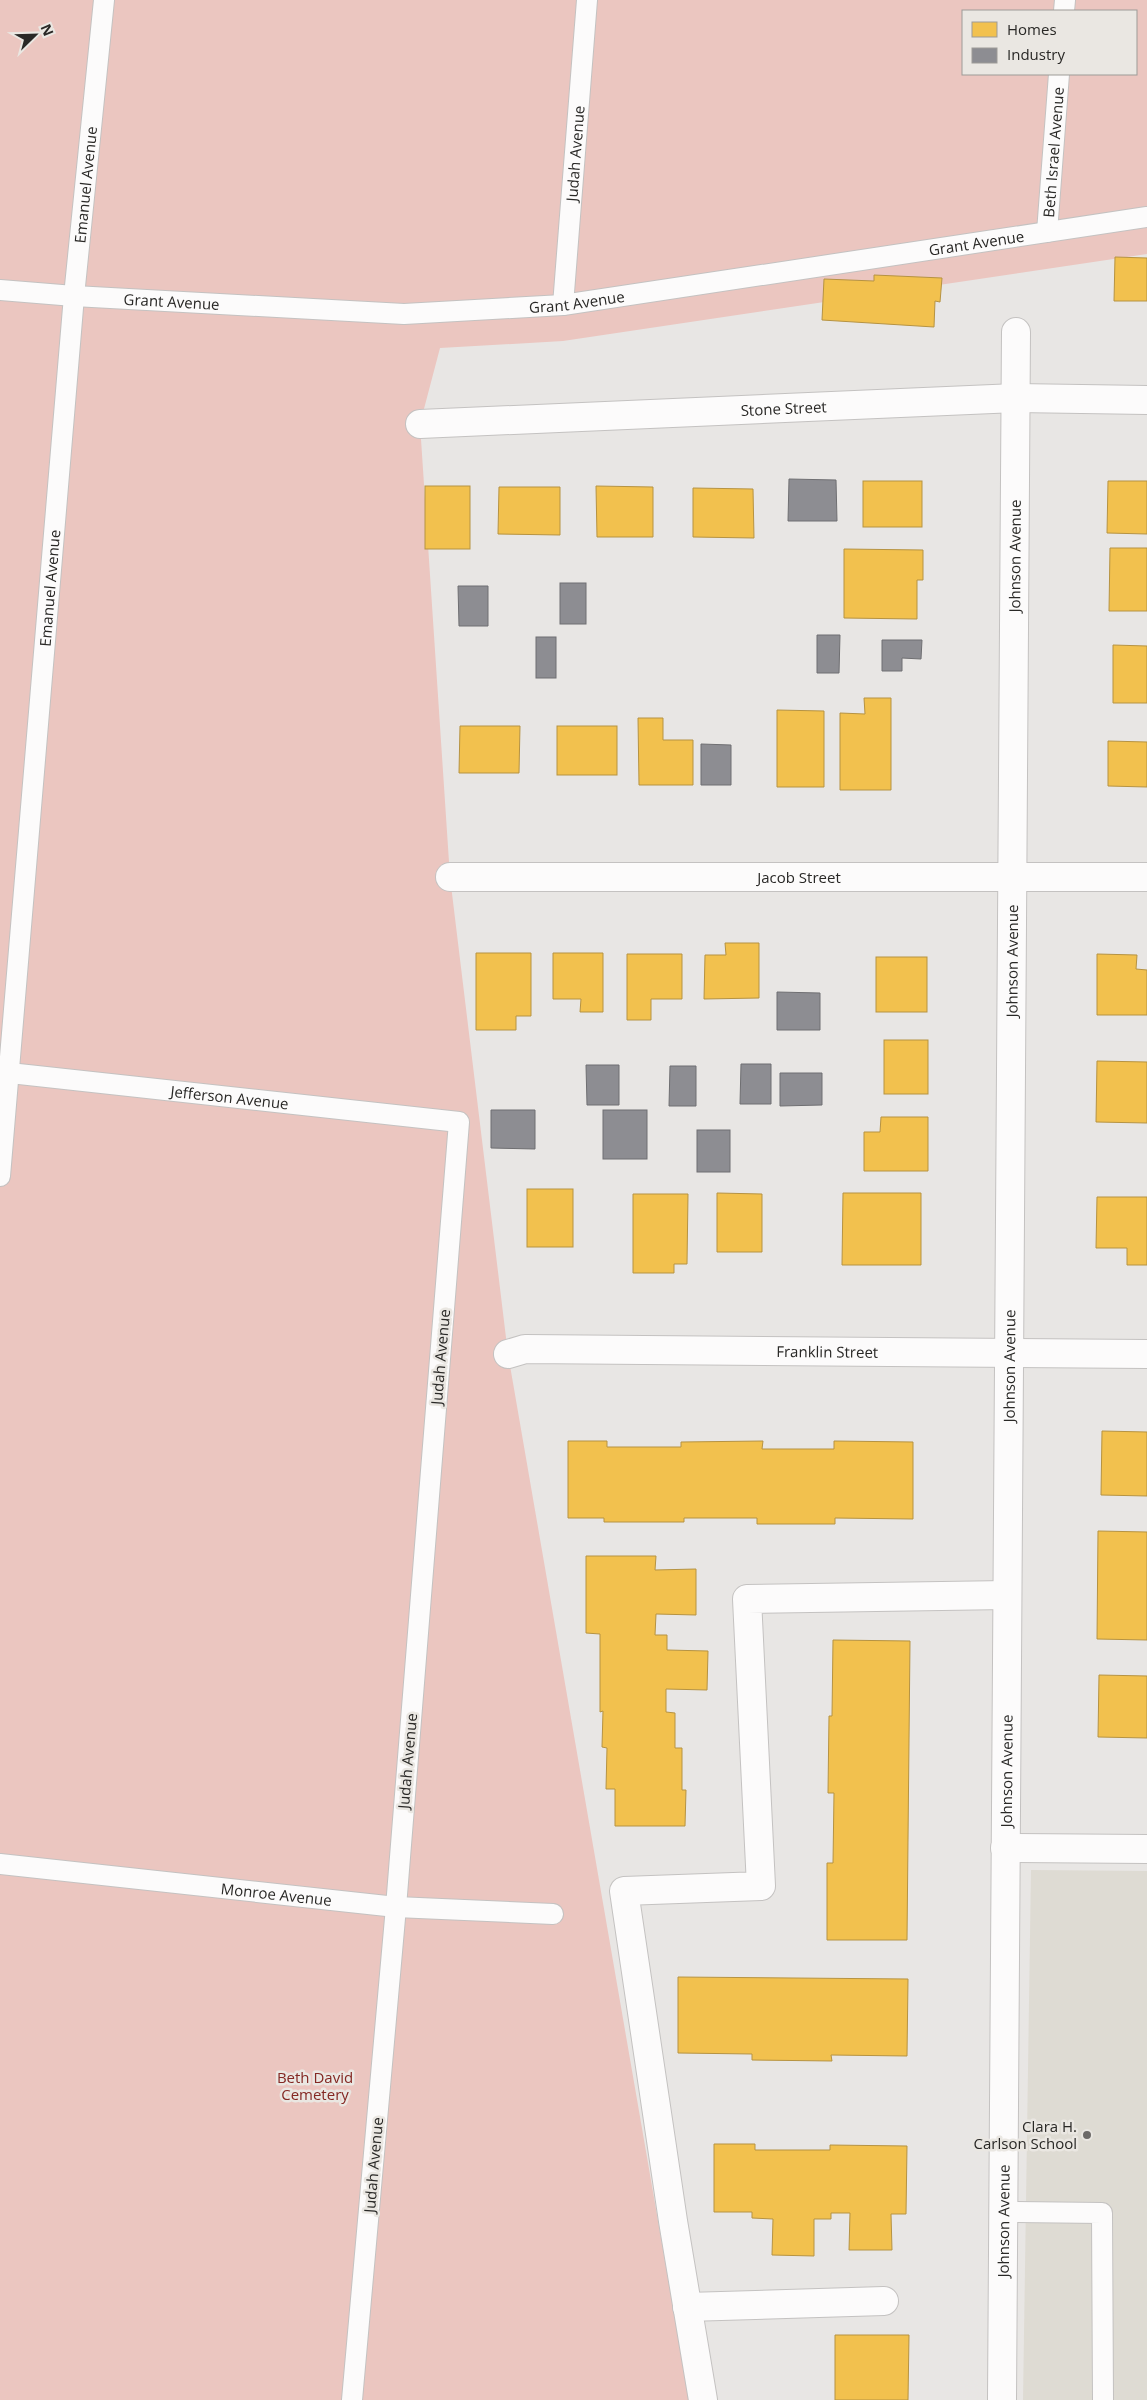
<svg xmlns="http://www.w3.org/2000/svg" width="1147" height="2400" font-family="'Open Sans',sans-serif">
<style>
.built{fill:#dedbd3}
.green{fill:#ebc6c0;fill-rule:evenodd}
.homes{fill:#f2c14e;stroke:#b69342}
.industry{fill:#8d8d92;stroke:#6f6f72}
.lines{fill:none;stroke-linecap:round;stroke-linejoin:round}
.lane-casing{stroke:#c4c2c1;stroke-width:22}
.street-casing{stroke:#c4c2c1;stroke-width:30}
.lane{stroke:#fcfbfb;stroke-width:20}
.street{stroke:#fcfbfb;stroke-width:28}
.poi-dot{fill:#6c6a68;stroke:#eae7e2;stroke-width:2}
.labels{text-anchor:middle;dominant-baseline:central;stroke-width:5;stroke-linejoin:round;paint-order:stroke}
.street-label{font-size:15px;fill:#292826;stroke:#eae7e2}
.park-label{font-size:15px;fill:#842823;stroke:#eae7e2}
.poi-label{font-size:15px;fill:#292826;stroke:#eae7e2;text-anchor:end}
</style>
<rect width="100%" height="100%" fill="#e8e6e4"/>
<!-- built -->
<polygon class="built" points="1031,1870 1147,1871 1147,2400 1023,2400"/>
<!-- green -->
<path class="green" d="M0,0h1147v254l-584,87 -123,7 -20,76 30,453 58,477 181,1046h-689zM963,11h173v63h-173z"/>
<!-- homes -->
<g class="homes">
<polygon points="1115,257 1147,258 1147,301 1114,301"/>
<polygon points="874,275 942,278 940,302 935,301 934,327 822,320 824,279 874,281"/>
<rect x="863" y="481" width="59" height="46"/>
<polygon points="1108,481 1147,481 1147,534 1107,533"/>
<rect x="425" y="486" width="45" height="63"/>
<polygon points="596,486 653,487 653,537 597,537"/>
<polygon points="499,487 560,487 560,535 498,534"/>
<polygon points="693,488 753,489 754,538 693,537"/>
<polygon points="1110,548 1147,548 1147,611 1109,611"/>
<polygon points="844,549 923,550 923,580 917,580 917,619 844,618"/>
<polygon points="1113,645 1147,646 1147,703 1113,703"/>
<polygon points="864,698 891,698 891,790 840,790 840,713 865,714"/>
<polygon points="777,710 824,711 824,787 777,787"/>
<polygon points="638,718 663,718 663,740 693,740 693,785 639,785"/>
<polygon points="460,726 520,726 519,773 459,773"/>
<rect x="557" y="726" width="60" height="49"/>
<polygon points="1108,741 1147,742 1147,787 1108,786"/>
<polygon points="725,943 759,943 759,998 704,999 705,955 726,955"/>
<polygon points="476,953 531,953 531,1016 516,1016 516,1030 476,1030"/>
<polygon points="553,953 603,953 603,1012 580,1012 581,999 553,999"/>
<polygon points="627,954 682,954 682,999 651,999 651,1020 627,1020"/>
<polygon points="1097,954 1137,955 1136,969 1147,970 1147,1015 1097,1015"/>
<rect x="876" y="957" width="51" height="55"/>
<rect x="884" y="1040" width="44" height="54"/>
<polygon points="1097,1061 1147,1062 1147,1123 1096,1122"/>
<polygon points="881,1117 928,1117 928,1171 864,1171 864,1132 880,1132"/>
<rect x="527" y="1189" width="46" height="58"/>
<polygon points="717,1193 762,1194 762,1252 717,1252"/>
<polygon points="843,1193 921,1193 921,1265 842,1265"/>
<polygon points="633,1194 688,1194 687,1264 674,1264 674,1273 633,1273"/>
<polygon points="1097,1197 1147,1197 1147,1265 1127,1265 1127,1248 1096,1248"/>
<polygon points="1102,1431 1147,1432 1147,1496 1101,1495"/>
<polygon points="568,1441 607,1441 607,1447 681,1447 681,1442 763,1441 762,1449 834,1449 834,1441 913,1442 913,1519 835,1518 835,1524 757,1524 757,1518 684,1518 684,1522 604,1522 604,1518 568,1518"/>
<polygon points="1098,1531 1147,1532 1147,1640 1097,1639"/>
<polygon points="586,1556 656,1556 655,1570 696,1569 696,1615 656,1614 655,1635 667,1635 667,1650 708,1651 707,1690 666,1689 666,1712 675,1713 675,1748 682,1748 682,1790 686,1790 685,1826 615,1826 615,1789 606,1789 607,1748 602,1747 603,1711 600,1712 600,1634 586,1633"/>
<polygon points="833,1640 910,1641 907,1940 827,1940 827,1863 833,1863 834,1793 828,1793 829,1716 832,1716"/>
<polygon points="1099,1675 1147,1676 1147,1738 1098,1737"/>
<polygon points="678,1977 908,1979 907,2056 831,2055 832,2061 752,2060 752,2054 678,2053"/>
<polygon points="714,2144 755,2144 755,2150 830,2150 830,2145 907,2146 906,2214 891,2214 892,2250 849,2250 850,2213 831,2213 831,2219 814,2219 814,2256 772,2255 773,2219 752,2218 752,2212 714,2212"/>
<polygon points="835,2335 909,2335 908,2400 835,2400"/>
</g>
<!-- industry -->
<g class="industry">
<polygon points="789,479 836,480 837,521 788,521"/>
<rect x="560" y="583" width="26" height="41"/>
<polygon points="458,586 488,586 488,626 459,626"/>
<polygon points="817,635 840,635 839,673 817,673"/>
<rect x="536" y="637" width="20" height="41"/>
<polygon points="882,640 922,640 921,659 902,658 902,671 882,671"/>
<polygon points="701,744 731,745 731,785 701,785"/>
<polygon points="777,992 820,993 820,1030 777,1030"/>
<polygon points="741,1064 771,1064 771,1104 740,1104"/>
<polygon points="586,1065 619,1065 619,1105 587,1105"/>
<polygon points="670,1066 696,1066 696,1106 669,1106"/>
<polygon points="780,1073 822,1073 822,1105 780,1106"/>
<polygon points="491,1110 535,1110 535,1149 491,1148"/>
<rect x="603" y="1110" width="44" height="49"/>
<rect x="697" y="1130" width="33" height="42"/>
</g>
<g class="lines">
<defs>
<g id="lane">
<polyline points="1064,11 1065,0"/>
<path id="s1" d="M1047,232l12,-158"/>
<path id="s2" d="M0,290l74,6 330,18 159,-9 584,-88"/>
<path id="s3" d="M563,305l24,-305"/>
<path id="s4" d="M0,1072l459,50 -63,785 -44,493"/>
<path id="s5" d="M0,1176l74,-880 30,-296"/>
<path id="s6" d="M0,1864l396,43 157,7"/>
<polyline points="1004,2212 1102,2213 1103,2400"/>
</g>
<g id="street">
<path id="s7" d="M420,424l596,-26 131,2"/>
<path id="s8" d="M450,877h697"/>
<path id="s9" d="M508,1354l17,-5 622,5"/>
<polyline points="1005,1848 1147,1849"/>
<polyline points="687,2307 884,2301"/>
<polyline points="703,2400 673,2221 624,1891 761,1886 747,1599 1007,1595"/>
<path id="s10" d="M1002,2400l14,-2068"/>
</g>
</defs>
<!-- lane casing -->
<use href="#lane" class="lane-casing"/>
<!-- street casing -->
<use href="#street" class="street-casing"/>
<!-- lane -->
<use href="#lane" class="lane"/>
<!-- street -->
<use href="#street" class="street"/>
</g>
<!-- markers -->
<circle class="poi-dot" cx="1087" cy="2135" r="5"/>
<g class="labels">
<!-- street labels -->
<g class="street-label">
<text stroke="none"><textPath href="#s3" startOffset="152">Judah Avenue</textPath></text>
<text stroke="none"><textPath href="#s1" startOffset="80">Beth Israel Avenue</textPath></text>
<text stroke="none"><textPath href="#s5" startOffset="995">Emanuel Avenue</textPath></text>
<text stroke="none"><textPath href="#s2" startOffset="982">Grant Avenue</textPath></text>
<text stroke="none"><textPath href="#s2" startOffset="172">Grant Avenue</textPath></text>
<text stroke="none"><textPath href="#s2" startOffset="578">Grant Avenue</textPath></text>
<text stroke="none"><textPath href="#s7" startOffset="364">Stone Street</textPath></text>
<text stroke="none"><textPath href="#s10" startOffset="1844">Johnson Avenue</textPath></text>
<text stroke="none"><textPath href="#s5" startOffset="590">Emanuel Avenue</textPath></text>
<text stroke="none"><textPath href="#s8" startOffset="349">Jacob Street</textPath></text>
<text stroke="none"><textPath href="#s10" startOffset="1439">Johnson Avenue</textPath></text>
<text stroke="none"><textPath href="#s4" startOffset="231">Jefferson Avenue</textPath></text>
<text stroke="none"><textPath href="#s9" startOffset="320">Franklin Street</textPath></text>
<text transform="translate(440 1357) rotate(-85)">Judah Avenue</text>
<text stroke="none"><textPath href="#s10" startOffset="1034">Johnson Avenue</textPath></text>
<text transform="translate(407 1761) rotate(-85)">Judah Avenue</text>
<text stroke="none"><textPath href="#s10" startOffset="629">Johnson Avenue</textPath></text>
<text stroke="none"><textPath href="#s6" startOffset="278">Monroe Avenue</textPath></text>
<text transform="translate(373 2165) rotate(-85)">Judah Avenue</text>
<text stroke="none"><textPath href="#s10" startOffset="179">Johnson Avenue</textPath></text>
</g>
<!-- park labels -->
<g class="park-label">
<text x="315" y="2077">Beth David<tspan x="315" dy="17">Cemetery</tspan></text>
</g>
<!-- poi labels -->
<g class="poi-label">
<text x="1077" y="2126">Clara H.<tspan x="1077" dy="17">Carlson School</tspan></text>
</g>
</g>
<!-- legend -->
<rect x="962" y="10" width="175" height="65" fill="#eae7e2" stroke="#9d9b97"/>
<rect x="972" y="22" width="25" height="15" fill="#f2c14e" stroke="#9d9b97"/>
<text x="1007" y="35" font-size="15" fill="#292826">Homes</text>
<rect x="972" y="48" width="25" height="15" fill="#8d8d92" stroke="#9d9b97"/>
<text x="1007" y="60" font-size="15" fill="#292826">Industry</text>
<!-- north arrow -->
<g transform="translate(35 35) rotate(67)" stroke="#eae7e2" stroke-width="4" paint-order="stroke">
<path d="M0-4L9 19L0 12L-9 19Z" fill="#292826"/>
<text y="-8" font-size="14" font-weight="bold" text-anchor="middle" fill="#292826">N</text>
</g>
</svg>
